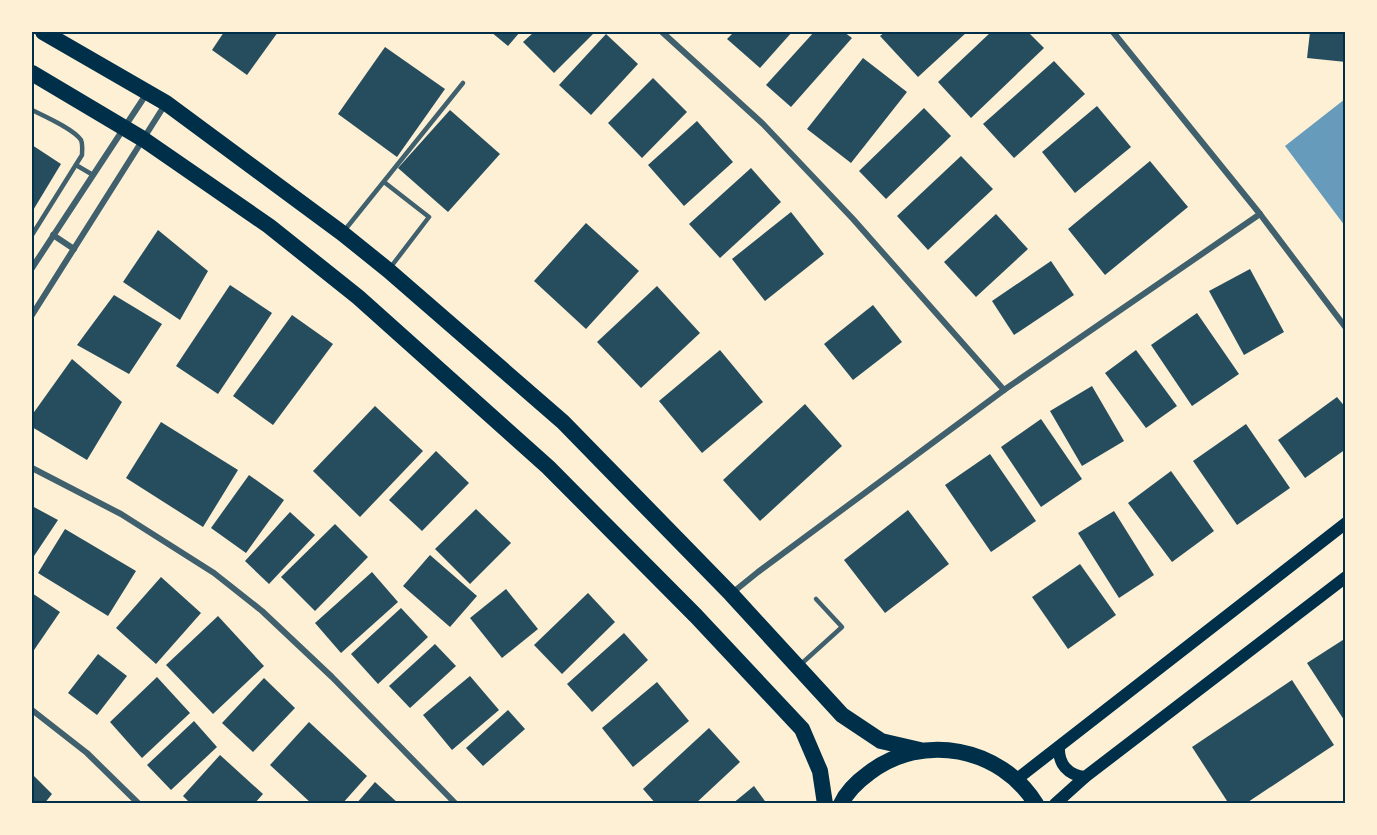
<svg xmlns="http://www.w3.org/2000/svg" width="1377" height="835" font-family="Arial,sans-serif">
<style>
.water{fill:#669bbc}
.building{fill:#264d5e}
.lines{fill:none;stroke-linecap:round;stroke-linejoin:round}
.service{stroke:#3f606c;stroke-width:4.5}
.minor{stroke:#3f606c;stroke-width:6}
.secondary{stroke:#003049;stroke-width:12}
.trunk{stroke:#003049;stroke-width:16}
.neatline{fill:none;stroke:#003049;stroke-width:2}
</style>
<rect width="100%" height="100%" fill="#fdf0d5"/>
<!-- water -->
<polygon class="water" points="1345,99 1345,226 1285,146"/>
<!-- building -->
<g class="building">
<polygon points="224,32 278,32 247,75 212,50"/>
<polygon points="491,32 520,32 508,46"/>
<polygon points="534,32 595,32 554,73 523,42"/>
<polygon points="734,32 792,32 760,68 727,39"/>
<polygon points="814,32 844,32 852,38 791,107 766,85"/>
<polygon points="885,32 967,32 918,77 880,36"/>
<polygon points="991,32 1028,32 1044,48 971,118 938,82"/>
<polygon points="1310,32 1346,32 1346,62 1307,58"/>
<polygon points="606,34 638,64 591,115 559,85"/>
<polygon points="385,47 445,89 397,157 338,114"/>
<polygon points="863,58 907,92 851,163 807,129"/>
<polygon points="1054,61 1085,94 1014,158 983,124"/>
<polygon points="653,78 687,112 642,158 608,123"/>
<polygon points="1097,106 1131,147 1075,193 1042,152"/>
<polygon points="924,108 951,136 886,199 859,171"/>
<polygon points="450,110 500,154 448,212 398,168"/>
<polygon points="697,121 733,162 684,206 648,165"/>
<polygon points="32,145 61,164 32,212"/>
<polygon points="961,156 993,189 928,250 897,216"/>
<polygon points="1150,161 1188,207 1105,275 1068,229"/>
<polygon points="751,168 781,202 720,258 689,224"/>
<polygon points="791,212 824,254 765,301 732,259"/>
<polygon points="996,214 1028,249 976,297 944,262"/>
<polygon points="586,223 639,271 586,329 534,281"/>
<polygon points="158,230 208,271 180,320 123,282"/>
<polygon points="1051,261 1074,295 1014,335 992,301"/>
<polygon points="1250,269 1284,332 1244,355 1209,291"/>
<polygon points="230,285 272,313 218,394 176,366"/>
<polygon points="657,286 700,333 641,388 597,342"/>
<polygon points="114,295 162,324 129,374 77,345"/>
<polygon points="873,305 902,342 853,380 824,344"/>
<polygon points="1197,313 1239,374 1192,406 1151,345"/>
<polygon points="292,315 333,344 273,425 233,396"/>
<polygon points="720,350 763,402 702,453 659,401"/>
<polygon points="1136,350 1177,406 1146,428 1105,373"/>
<polygon points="72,359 122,402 87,460 32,427 32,415"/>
<polygon points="1092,386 1124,441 1082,466 1050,411"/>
<polygon points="1337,397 1346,408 1346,449 1305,478 1278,440"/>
<polygon points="805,404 842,446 760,521 723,480"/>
<polygon points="375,406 423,451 360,517 313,471"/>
<polygon points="1041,419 1082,479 1041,507 1001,447"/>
<polygon points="161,422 238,470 203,527 126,478"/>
<polygon points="1246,424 1290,488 1237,525 1193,461"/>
<polygon points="436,451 469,483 422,531 389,500"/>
<polygon points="990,454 1036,521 991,552 945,485"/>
<polygon points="1171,471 1214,531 1172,562 1128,503"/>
<polygon points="249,475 284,500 246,553 211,528"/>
<polygon points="32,506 58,520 32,559"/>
<polygon points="476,509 511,543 470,584 435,549"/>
<polygon points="908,510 949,564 885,613 844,560"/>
<polygon points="1114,511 1154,575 1119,598 1078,533"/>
<polygon points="290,512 315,535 269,584 245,561"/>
<polygon points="335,524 368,557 315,611 281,577"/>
<polygon points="65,529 136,571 108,616 38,573"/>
<polygon points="430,555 477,596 450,627 403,586"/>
<polygon points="1080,564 1116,615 1068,649 1032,597"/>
<polygon points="372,572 398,602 341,653 315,623"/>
<polygon points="161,577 201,613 156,664 116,628"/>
<polygon points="506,589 538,629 502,658 470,618"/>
<polygon points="32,593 60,612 32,653"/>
<polygon points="588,593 615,622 562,674 534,645"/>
<polygon points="401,608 428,637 378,684 351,654"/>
<polygon points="218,616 264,666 213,714 166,665"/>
<polygon points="624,633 648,660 592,712 567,684"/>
<polygon points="1346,638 1346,723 1307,663"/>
<polygon points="435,644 456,666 410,708 389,686"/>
<polygon points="98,654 127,676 97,715 68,693"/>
<polygon points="470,676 499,710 452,750 423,715"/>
<polygon points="157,677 190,713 142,758 110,722"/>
<polygon points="264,678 295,708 253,752 222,723"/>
<polygon points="1292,680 1334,745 1245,804 1229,804 1192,747"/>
<polygon points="657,682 689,721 633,767 602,728"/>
<polygon points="508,710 525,729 483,766 466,748"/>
<polygon points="194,721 217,747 171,790 147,765"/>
<polygon points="309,722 367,776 342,804 312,804 270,765"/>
<polygon points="709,728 740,762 695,804 656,804 643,789"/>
<polygon points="220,755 263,794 254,804 191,804 183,796"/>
<polygon points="32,774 52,794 44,804 32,804"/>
<polygon points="375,782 399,804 356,804"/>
<polygon points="754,786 767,804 732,804"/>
</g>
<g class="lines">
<!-- service -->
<g class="service">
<path d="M32,110c12,6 42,19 49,30 2,5 1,10 1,15l-50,80"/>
<polyline points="76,165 93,175"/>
<polyline points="384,182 429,217 390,268"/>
<polyline points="344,231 463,83"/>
<polyline points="800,665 842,627 816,599"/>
</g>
<!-- minor -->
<g class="minor">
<polyline points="662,32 763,124 853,219 1004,390"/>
<polyline points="1113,32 1260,214 1346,328"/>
<polyline points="53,235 74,249"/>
<polyline points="32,268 147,93"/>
<polyline points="32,315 166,103"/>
<polyline points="32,468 121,514 214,573 262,611 332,677 456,804"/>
<polyline points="732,593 758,572 1004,390 1260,214"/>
<polyline points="32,710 87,753 139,804"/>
</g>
<!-- secondary -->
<g class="secondary">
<path d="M1059,747c-1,17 9,28 26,30"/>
<polyline points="1017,779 1346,523"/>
<polyline points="1055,804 1085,777 1346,577"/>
</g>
<!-- trunk -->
<g class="trunk">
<polyline points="43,32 166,103 342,233 388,270 563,422 731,594 842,715 881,741 920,750"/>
<polyline points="32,73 143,139 269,226 358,297 548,467 696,616 802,729 820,771 825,804"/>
<path d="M841,804c6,-13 17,-23 28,-31 53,-41 132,-26 167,31"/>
</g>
</g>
<!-- border -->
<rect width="1377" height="835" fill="none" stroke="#fdf0d5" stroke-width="66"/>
<rect x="33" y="33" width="1311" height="769" class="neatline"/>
</svg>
